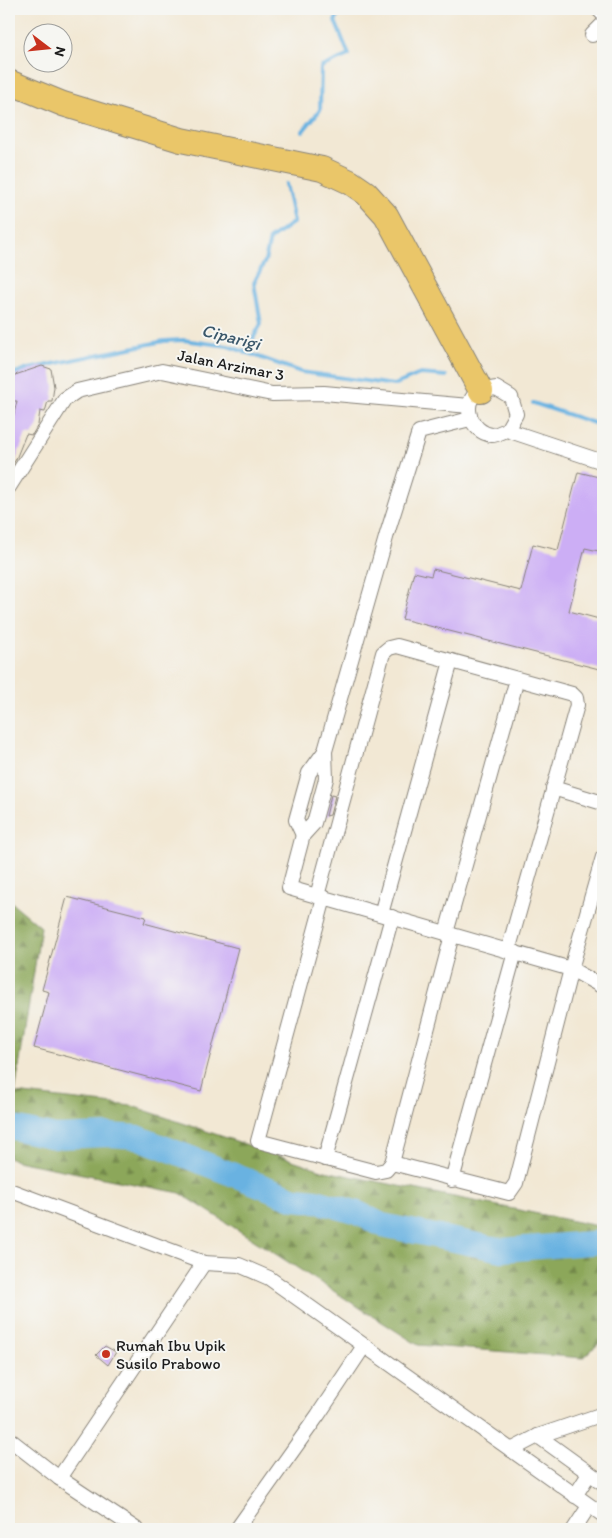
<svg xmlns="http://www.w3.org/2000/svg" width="612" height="1538" font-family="Itim,sans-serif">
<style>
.forest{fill:url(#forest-firs);stroke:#54623b}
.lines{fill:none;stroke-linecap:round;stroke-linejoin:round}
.stream{stroke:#69b2e1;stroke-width:4}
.river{stroke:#69b2e1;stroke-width:24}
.building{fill:#ccaef5}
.minor-casing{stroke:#878278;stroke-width:16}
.motorway-casing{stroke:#878278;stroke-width:26}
.minor{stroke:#fff;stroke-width:14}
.motorway{stroke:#eac669;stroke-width:24}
.poi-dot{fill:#c8321e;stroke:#f6f6f2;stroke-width:2}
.labels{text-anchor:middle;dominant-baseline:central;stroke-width:4;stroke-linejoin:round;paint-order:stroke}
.street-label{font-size:16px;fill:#1c1c1c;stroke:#f6f6f2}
.poi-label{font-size:16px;fill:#1c1c1c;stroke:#f6f6f2;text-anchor:start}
.water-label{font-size:18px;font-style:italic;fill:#3b586b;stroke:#f6f6f2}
</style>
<defs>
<pattern id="forest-firs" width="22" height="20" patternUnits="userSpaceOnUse" patternTransform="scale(1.25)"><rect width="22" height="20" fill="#8ca75a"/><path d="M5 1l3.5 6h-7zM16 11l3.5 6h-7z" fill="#72874a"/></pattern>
</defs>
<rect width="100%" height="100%" fill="#f6f6f2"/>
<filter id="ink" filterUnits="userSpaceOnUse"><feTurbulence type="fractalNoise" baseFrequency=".02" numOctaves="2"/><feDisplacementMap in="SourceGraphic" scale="10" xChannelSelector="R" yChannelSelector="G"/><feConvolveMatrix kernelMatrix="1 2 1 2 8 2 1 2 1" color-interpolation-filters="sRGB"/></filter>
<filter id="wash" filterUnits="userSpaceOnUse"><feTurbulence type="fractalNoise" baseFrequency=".0096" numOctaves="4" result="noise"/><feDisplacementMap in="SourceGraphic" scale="20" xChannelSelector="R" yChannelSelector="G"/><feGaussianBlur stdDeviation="1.12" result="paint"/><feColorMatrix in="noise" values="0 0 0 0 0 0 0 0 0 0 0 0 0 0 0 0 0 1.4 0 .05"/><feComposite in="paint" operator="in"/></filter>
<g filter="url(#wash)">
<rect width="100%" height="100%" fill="#f2e8d4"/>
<!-- forest -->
<polygon class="forest" points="9,900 41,927 15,1093 132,1106 325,1171 603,1227 603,1340 583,1358 418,1345 180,1193 16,1161 9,1157"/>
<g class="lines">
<!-- stream -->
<g class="stream">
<polyline points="303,131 320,110 321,67 349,55 335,21 342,9"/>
<polyline points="245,353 261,324 254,283 265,261 270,239 294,222 286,184"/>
<polyline points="9,375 24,370 164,341 183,340 228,346 301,372 394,385 420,374 446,376"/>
<polyline points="533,403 603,426"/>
</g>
<!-- river -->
<polyline class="river" points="9,1127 55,1137 110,1135 137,1137 295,1199 316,1201 334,1206 358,1213 382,1225 502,1250 603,1242"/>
</g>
<g id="blocks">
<!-- building -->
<g class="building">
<polygon points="42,366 51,369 54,387 52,401 48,401 45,412 40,411 38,425 32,435 26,434 16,459 9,471 9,435 17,401 9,401 9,377"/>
<polygon points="578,472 603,478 603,552 585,548 569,611 603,620 603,670 402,619 414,572 431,576 433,569 521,591 533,544 558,550"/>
<polygon points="331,795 335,796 330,815 326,816"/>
<polygon points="67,897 146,917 144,923 238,948 201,1091 34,1048 49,992 42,990"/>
<polygon points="105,1346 116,1352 108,1365 96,1355"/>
</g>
</g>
</g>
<g filter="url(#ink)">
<use href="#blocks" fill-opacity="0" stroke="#878278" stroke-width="1"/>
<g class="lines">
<defs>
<g id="minor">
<polyline points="598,9 603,14"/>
<polyline points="592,35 603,24"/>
<polyline points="470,419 419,432 387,534 325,751 326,779 314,823 303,835 289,888 571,969 603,987"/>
<path d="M507,430l9,-16 -5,-17 -15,-9c-4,1 -11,1 -16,3 -21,11 -9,42 12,44 5,0 11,-4 15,-5l96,32"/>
<polyline points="9,487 65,399 77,391 162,371 272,394 324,393 469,406"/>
<polyline points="553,788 603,803"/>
<polyline points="303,835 296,820 309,773 325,751"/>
<polyline points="317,896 383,653 389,648 397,646 572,694 576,698 577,705 508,951"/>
<polyline points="324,898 258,1141 376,1172 386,1170 392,1163 509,1193 516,1183 571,969 603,857"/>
<polyline points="381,914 451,661"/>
<polyline points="446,933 517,679"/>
<polyline points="325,1159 392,917"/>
<polyline points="392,1163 452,935"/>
<polyline points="452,1180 515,952"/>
<polyline points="9,1190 204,1263 239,1265 269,1278 603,1515"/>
<polyline points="538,1436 603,1483"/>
<polyline points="9,1439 59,1478 136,1529"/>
<polyline points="511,1450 538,1436 603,1414"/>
<polyline points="59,1478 204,1263"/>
<polyline points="575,1496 589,1474"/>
<polyline points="237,1529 318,1415 364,1346"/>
<polyline points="574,1529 589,1506"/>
</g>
<polyline id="motorway" points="9,82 63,104 181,140 322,169 350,182 366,193 386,215 481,391"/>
</defs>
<!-- minor casing -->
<use href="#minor" class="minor-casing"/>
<!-- motorway casing -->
<use href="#motorway" class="motorway-casing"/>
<!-- minor -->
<use href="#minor" class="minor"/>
<!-- motorway -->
<use href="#motorway" class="motorway"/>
</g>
</g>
<!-- markers -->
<circle class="poi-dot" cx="106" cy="1354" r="5"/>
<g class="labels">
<!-- street labels -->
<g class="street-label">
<text transform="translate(231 365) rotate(11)">Jalan Arzimar 3</text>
</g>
<!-- poi labels -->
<g class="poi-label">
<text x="116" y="1345">Rumah Ibu Upik<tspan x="116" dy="18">Susilo Prabowo</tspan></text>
</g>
<!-- water labels -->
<g class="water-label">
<text transform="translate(231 337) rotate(14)">Ciparigi</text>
</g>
</g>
<!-- margin -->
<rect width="612" height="1538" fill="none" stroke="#f6f6f2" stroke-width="30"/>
<!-- north arrow -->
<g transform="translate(48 48) rotate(106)"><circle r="24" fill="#f6f6f2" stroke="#9f9f9c"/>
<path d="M0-4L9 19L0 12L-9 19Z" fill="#c8321e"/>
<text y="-8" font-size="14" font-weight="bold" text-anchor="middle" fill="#1c1c1c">N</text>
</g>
</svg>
